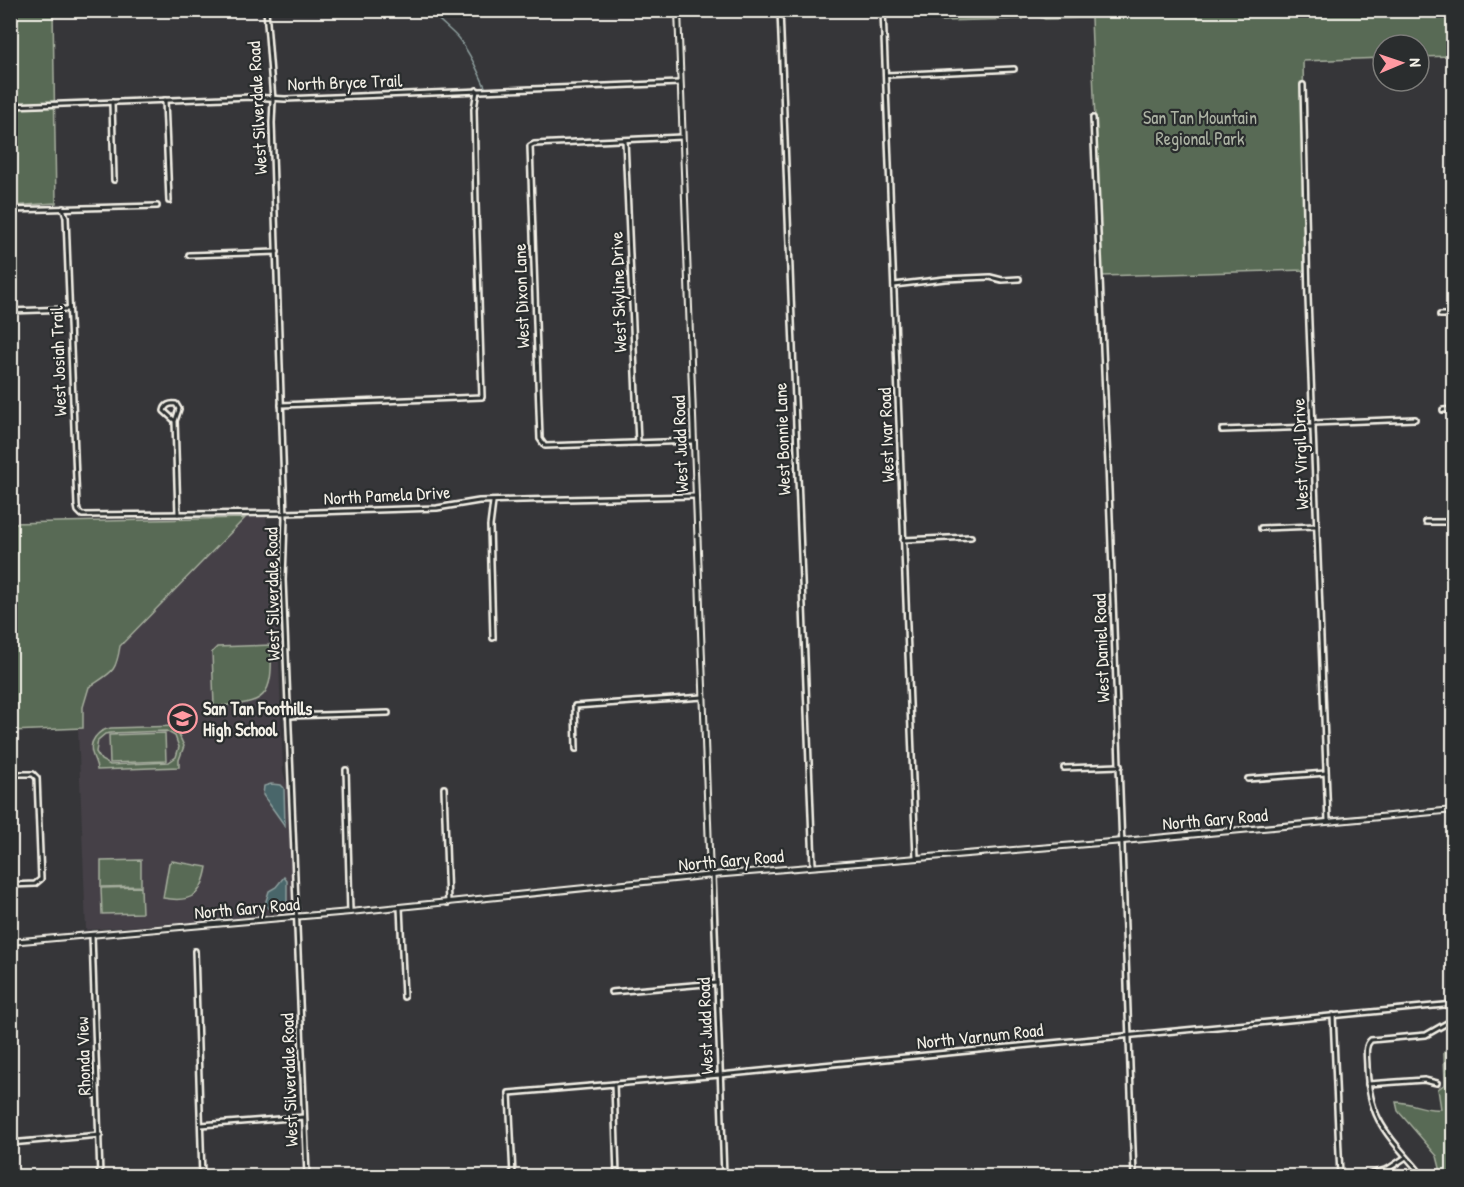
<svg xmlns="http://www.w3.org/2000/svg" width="1464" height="1187" font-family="'Patrick Hand',sans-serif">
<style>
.built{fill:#444046}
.green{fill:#596a54;stroke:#a6ae9e;stroke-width:1.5;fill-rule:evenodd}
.water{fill:#48666b;stroke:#8d9e9d;stroke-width:1.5}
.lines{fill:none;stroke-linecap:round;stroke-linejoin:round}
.stream{stroke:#8d9e9d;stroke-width:1.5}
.street-casing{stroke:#f4f1e8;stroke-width:8}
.secondary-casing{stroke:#f4f1e8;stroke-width:8}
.street{stroke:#2a2d2e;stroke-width:3}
.secondary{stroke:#2a2d2e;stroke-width:4}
.labels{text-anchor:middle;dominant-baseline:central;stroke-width:4.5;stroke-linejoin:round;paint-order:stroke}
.street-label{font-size:18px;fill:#f4f1e8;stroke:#2a2d2e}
.park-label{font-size:18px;fill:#aeb4a5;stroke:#2a2d2e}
.poi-label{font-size:18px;font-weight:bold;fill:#f4f1e8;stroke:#2a2d2e;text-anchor:start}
</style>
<rect width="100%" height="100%" fill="#363639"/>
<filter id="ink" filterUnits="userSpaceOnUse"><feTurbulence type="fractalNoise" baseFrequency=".0167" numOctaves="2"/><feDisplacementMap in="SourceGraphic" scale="12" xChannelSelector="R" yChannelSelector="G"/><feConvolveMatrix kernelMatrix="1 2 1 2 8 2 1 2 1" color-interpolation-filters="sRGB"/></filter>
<g filter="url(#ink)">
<!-- built -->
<polygon class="built" points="266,517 267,525 274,525 283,771 287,785 293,912 205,921 86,930 78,729 83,728 83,707 89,687 109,674 118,661 120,646 245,518"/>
<!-- green -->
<g class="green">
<polygon points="11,11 53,11 56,203 11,206"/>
<polygon points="940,11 1453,11 1453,56 1419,57 1419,45 1383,45 1383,58 1303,61 1307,267 1305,270 1101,276 1091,18 1045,19 1037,16 1024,17 1023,19 941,21"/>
<path d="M245,518l-125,128c-4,27 -8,26 -31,41l-6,20v21l-72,3v-208z"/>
<path d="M271,645c2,53 -4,59 -57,61l-2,-54 5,-5z"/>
<path d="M178,726v7l6,13 -5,14v7l-82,3c0,-6 -2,-8 -4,-14 -6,-14 5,-26 18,-28zM166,731l9,5 4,11 -3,10 -7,5 -59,3 -9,-5 -5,-8 2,-12 7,-6 6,-1z"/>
<polygon points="165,733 166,761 110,763 109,735"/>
<polygon points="141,860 141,886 101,887 101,861"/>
<path d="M172,861l35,6c-5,29 -16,36 -44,31l6,-35z"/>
<polygon points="141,887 142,913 102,914 101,888"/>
<path d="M1453,1045v131h-11l-5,-20 -39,-45 -2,-9c16,0 28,9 45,7l-3,-20 7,-5 -1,-32z"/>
</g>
<!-- water -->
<g class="water">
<polygon points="271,784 281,785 284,788 285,826 263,795 264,786"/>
<polygon points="284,877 287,881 287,903 281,909 268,908 265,904 269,891 276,887"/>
</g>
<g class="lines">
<!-- stream -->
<path class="stream" d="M430,10c8,11 19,18 28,28 12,15 20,33 28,51"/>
<defs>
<g id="street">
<polyline points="266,10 273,100 272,123 285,518 283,580 307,1176"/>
<polyline points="780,10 813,866"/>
<polyline points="883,10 916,858"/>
<polyline points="887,75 1014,69"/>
<polyline points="1303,85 1308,298 1328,821"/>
<polyline points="165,100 169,201"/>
<polyline points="112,102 114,180"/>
<polyline points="10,106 252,97 285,99 680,83"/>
<polyline points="1093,118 1108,463 1134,1176"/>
<polyline points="682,137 534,144 530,146 540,439 545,446 693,441"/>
<polyline points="625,140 638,443"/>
<polyline points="63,208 66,217 77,506 78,511 82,515 285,513 437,508 479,501 695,496"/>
<polyline points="10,210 157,206"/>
<polyline points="189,255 277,252"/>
<polyline points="894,285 945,279 990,277 1002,280 1019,279"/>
<polyline points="10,311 69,309"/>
<polyline points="1440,315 1454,315"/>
<polyline points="281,405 482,397 476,204 474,109 477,90"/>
<polyline points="1443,410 1454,409"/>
<path d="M175,421l4,-12 -3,-5c-6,-1 -11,1 -12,7l11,10 3,93"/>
<polyline points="1313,423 1415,419"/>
<polyline points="1222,430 1313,427"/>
<polyline points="493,502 490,526 493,638"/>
<polyline points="1426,522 1454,522"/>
<polyline points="1261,528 1316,526"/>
<polyline points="903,540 971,537"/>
<polyline points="288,716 388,713"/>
<polyline points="576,749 575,706 703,697"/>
<polyline points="1064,768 1120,766"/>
<polyline points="346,770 350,912"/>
<polyline points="10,774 33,774 37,778 41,879 35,884 10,885"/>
<polyline points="1248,779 1326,773"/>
<polyline points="444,788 448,903"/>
<polyline points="713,875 724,1176"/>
<polyline points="400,907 404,997"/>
<polyline points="92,935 100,1176"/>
<polyline points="195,951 202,1176"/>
<polyline points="611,992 717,983"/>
<polyline points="1333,1015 1340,1176"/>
<polyline points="614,1084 617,1176"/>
<polyline points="1368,1084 1424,1080 1437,1083"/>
<polyline points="201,1125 304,1117"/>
<polyline points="10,1143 100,1135"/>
<polyline points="513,1176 509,1093 720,1075 1454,1004"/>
<polyline points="1364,1176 1388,1169 1406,1157"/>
<path d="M1421,1176l-4,-7c-32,-37 -48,-51 -50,-102 0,-10 -3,-21 4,-27l55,-5 28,-16"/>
</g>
<g id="secondary">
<polyline points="678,10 710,876"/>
<polyline points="10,942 350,912 713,875 1123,841 1454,810"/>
</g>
</defs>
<!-- street casing -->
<use href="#street" class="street-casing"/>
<!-- secondary casing -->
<use href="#secondary" class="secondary-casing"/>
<!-- street -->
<use href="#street" class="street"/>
<!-- secondary -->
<use href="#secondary" class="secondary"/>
</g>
</g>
<!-- icons -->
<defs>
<symbol id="school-ring" viewBox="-11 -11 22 22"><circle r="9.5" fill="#2a2d2e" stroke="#ff9aa2" stroke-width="1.5"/><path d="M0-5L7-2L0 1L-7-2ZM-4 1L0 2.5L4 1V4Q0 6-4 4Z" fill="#ff9aa2"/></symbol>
</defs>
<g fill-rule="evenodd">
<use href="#school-ring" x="166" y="702" width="33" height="33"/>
</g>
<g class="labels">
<!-- street labels -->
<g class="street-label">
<text transform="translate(345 82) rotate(-2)">North Bryce Trail</text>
<text transform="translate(257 108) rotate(-93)">West Silverdale Road</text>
<text transform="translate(618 292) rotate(-92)">West Skyline Drive</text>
<text transform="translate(521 296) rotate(-92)">West Dixon Lane</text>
<text transform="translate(58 361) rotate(-92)">West Josiah Trail</text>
<text transform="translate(886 435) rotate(-92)">West Ivar Road</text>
<text transform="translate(782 439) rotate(-92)">West Bonnie Lane</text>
<text transform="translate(680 444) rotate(-92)">West Judd Road</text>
<text transform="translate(1300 454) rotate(-92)">West Virgil Drive</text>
<text transform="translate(387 495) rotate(-3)">North Pamela Drive</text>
<text transform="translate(272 594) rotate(-91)">West Silverdale Road</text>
<text transform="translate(1101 648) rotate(-92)">West Daniel Road</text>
<text transform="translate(1215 819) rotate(-5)">North Gary Road</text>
<text transform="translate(731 860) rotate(-5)">North Gary Road</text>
<text transform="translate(247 908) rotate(-5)">North Gary Road</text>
<text transform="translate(705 1026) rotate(-92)">West Judd Road</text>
<text transform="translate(980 1036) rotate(-6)">North Varnum Road</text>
<text transform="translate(83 1056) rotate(-92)">Rhonda View</text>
<text transform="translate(289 1080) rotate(-92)">West Silverdale Road</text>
</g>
<!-- park labels -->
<g class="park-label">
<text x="1200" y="117">San Tan Mountain<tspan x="1200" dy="21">Regional Park</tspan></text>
</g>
<!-- poi labels -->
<g class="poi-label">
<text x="203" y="708">San Tan Foothills<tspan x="203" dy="21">High School</tspan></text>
</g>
</g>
<!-- margin -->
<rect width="1464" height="1187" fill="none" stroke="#2a2d2e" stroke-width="36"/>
<rect x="18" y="18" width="1428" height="1151" fill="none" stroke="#f4f1e8" stroke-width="2" filter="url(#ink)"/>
<!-- north arrow -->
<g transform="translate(1401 63) rotate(88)"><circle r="28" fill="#2a2d2e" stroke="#7b7b78" stroke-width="1.5"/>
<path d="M0-4.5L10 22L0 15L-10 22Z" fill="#ff9aa2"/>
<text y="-9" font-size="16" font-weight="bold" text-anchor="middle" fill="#f4f1e8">N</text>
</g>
</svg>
